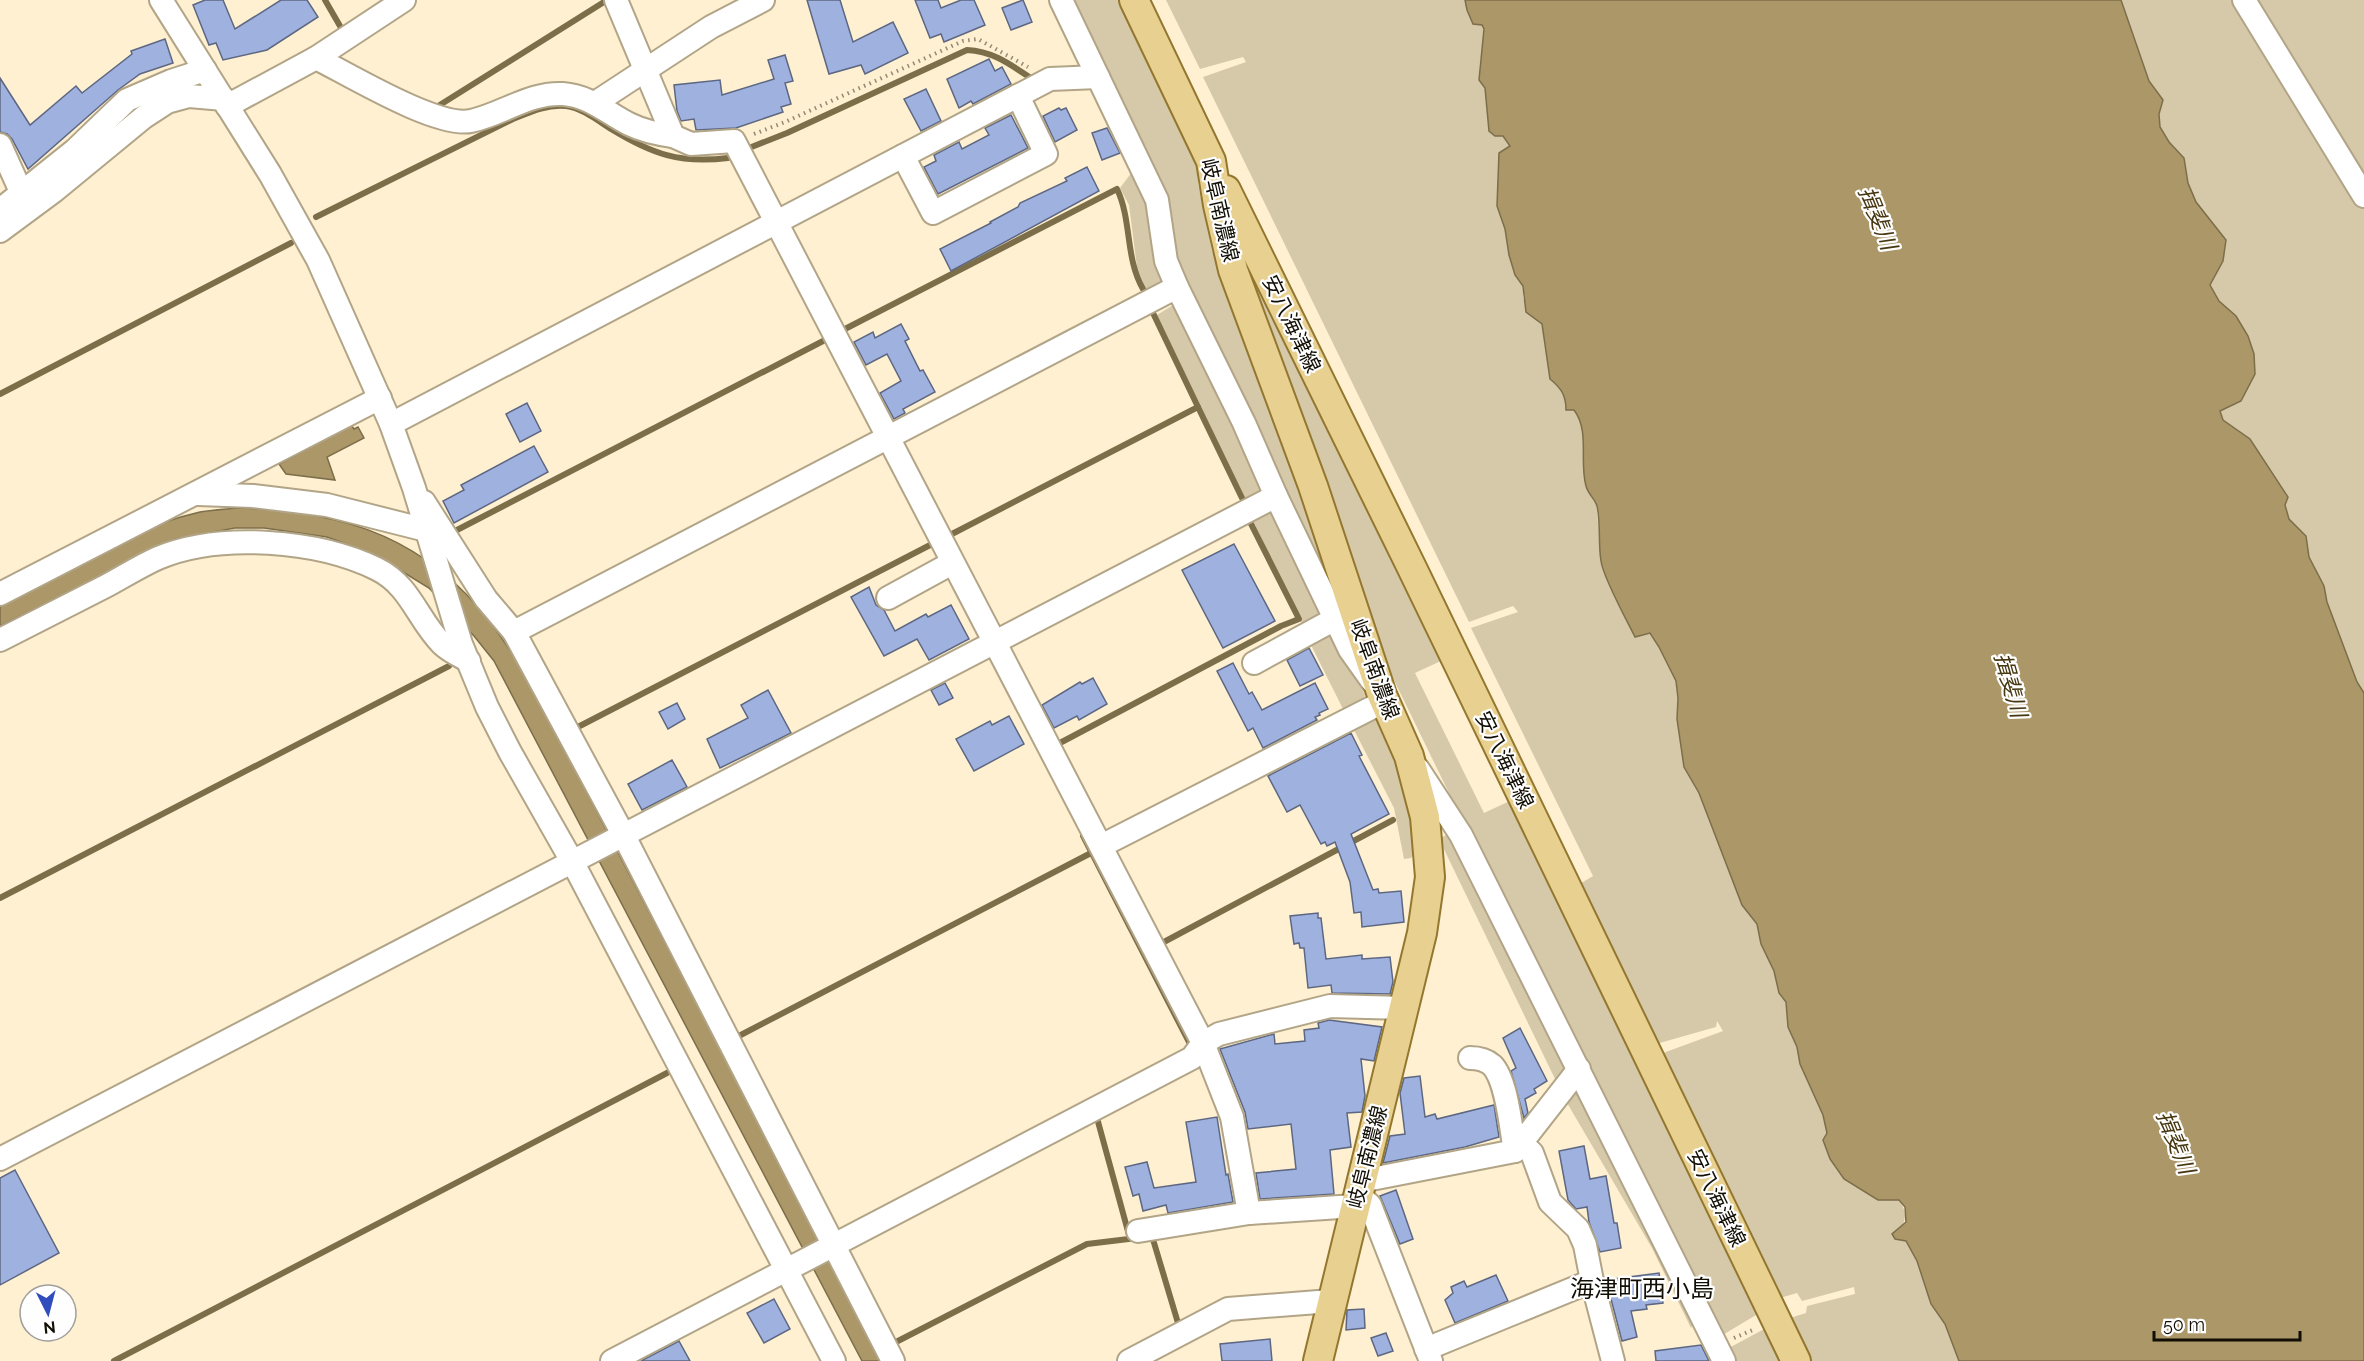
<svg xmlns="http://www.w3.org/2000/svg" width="2364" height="1361" font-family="Raleway,'Noto Sans JP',sans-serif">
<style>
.green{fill:#d6c9a9}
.water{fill:#ab9768;stroke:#7d6e4a;stroke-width:1.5}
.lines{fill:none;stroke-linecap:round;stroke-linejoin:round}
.stream{stroke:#7d6e4a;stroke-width:6}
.building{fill:#9fb1de;stroke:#5d6782;stroke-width:1.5}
.minor-casing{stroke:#b2a587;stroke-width:26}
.major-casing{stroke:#93772f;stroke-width:32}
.path{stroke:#938974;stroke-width:4;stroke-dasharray:1.5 4.5;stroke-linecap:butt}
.minor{stroke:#fff;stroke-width:22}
.major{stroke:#e8d090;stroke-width:28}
.labels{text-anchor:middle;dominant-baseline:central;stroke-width:4.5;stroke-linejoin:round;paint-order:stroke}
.street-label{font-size:21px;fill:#120e04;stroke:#fefefe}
.water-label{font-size:22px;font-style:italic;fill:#473811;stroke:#fefefe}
.quarter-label{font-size:24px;fill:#120e04;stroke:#fefefe}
</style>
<rect width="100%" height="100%" fill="#fef0d1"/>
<!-- green -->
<g class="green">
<polygon points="1070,0 1123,0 1197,155 1198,184 1212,251 1244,321 1349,627 1173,260"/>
<path d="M1166,0h299c3,18 17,18 19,31 2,11 -2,21 -4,32 -1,8 3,16 5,23 4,22 12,42 25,60l-11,7 -2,53 8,23 4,26 6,20 8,10v13l19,26 8,55 10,9 6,13 14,17 3,11v33l3,26 10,14 2,21 3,8v31l26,59 16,14 6,-3 10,15 17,34 2,17 -1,21 7,48 15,26 43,112 15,19 4,20 13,27 5,22 7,9 2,25 9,20 4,17 22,51 4,18 -4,7 7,19 14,20 34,21h21c11,15 5,25 -4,39l11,2 11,20 14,43 14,20 14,37h-148l-21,-43 16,-5 1,-7 48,-12 -1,-7 -52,14 -5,-8 -17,5 -117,-245 60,-22 -6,-10 -1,6 -60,17 -78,-159 15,-9 -122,-248 47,-16 -5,-6 -44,16 -266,-545 43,-15 -3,-5 -43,12z"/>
<polygon points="2121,0 2234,0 2364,209 2364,693 2357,682 2327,602 2324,586 2309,557 2306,536 2289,519 2285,505 2288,496 2250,439 2223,420 2220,410 2241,401 2255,374 2236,316 2219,301 2210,285 2223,261 2226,240 2196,202 2188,183 2184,158 2169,142 2160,126 2159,114 2163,100 2149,81"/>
<polygon points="2247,0 2364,0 2364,188"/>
<polygon points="1137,168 1165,287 1149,296 1138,275 1129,205 1120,188 1132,172"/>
<polygon points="1240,241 1443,660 1415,673 1484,813 1512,800 1761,1312 1721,1336 1467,830 1373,637 1325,484"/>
<polygon points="1178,302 1266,485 1260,499 1248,505 1157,315"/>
<polygon points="1265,508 1277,513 1325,610 1305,630 1250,517"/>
<polygon points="1323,633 1337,637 1365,695 1360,707 1346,715 1309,641"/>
<polygon points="1377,717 1398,760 1412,807 1416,851 1411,858 1404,859 1394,808 1351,724"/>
<polygon points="1448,834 1567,1062 1566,1070 1556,1081 1439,839"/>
<polygon points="1574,1086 1697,1317 1691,1328 1652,1248 1563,1096"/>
<polygon points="1768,1327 1785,1361 1733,1361 1727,1349"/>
</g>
<!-- water -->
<g class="water">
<path d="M1465,0h656l28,81 14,19 -4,14 1,13 9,15 15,16 4,25 8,19 30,38 -3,21 -13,24 9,16 17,15 12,20 6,18 1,20 -14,27 -21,10 3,9 27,19 38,58 -3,8 4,14 17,17 3,21 15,29 3,16 30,80 7,11v668h-405l-14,-37 -14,-20 -14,-43 -11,-20 -11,-2 -3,-5 14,-12 -1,-15 -6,-7h-21l-34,-21 -14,-20 -7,-19 4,-7 -4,-18 -23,-51 -3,-17 -9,-20 -2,-25 -7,-9 -5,-22 -13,-27 -4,-20 -15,-19 -43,-112 -15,-26 -7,-48 1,-21 -2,-17 -17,-34 -9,-14 -15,4c-8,-16 -32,-60 -34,-76 -3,-18 0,-36 -4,-55 -2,-7 -9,-12 -11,-20 -7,-25 4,-55 -12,-76h-8c0,-15 -5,-22 -16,-31l-8,-55 -16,-12 -3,-26 -8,-11 -6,-20 -4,-26 -8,-23 2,-53 11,-7 -7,-10h-8l-6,-5 -4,-43 -6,-8 5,-51 -2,-4 -9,-1 -6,-14z"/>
<polygon points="351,425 354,429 358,427 364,438 327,457 335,480 286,474 279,464"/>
<path d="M237,508c96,3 175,23 241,99 17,19 31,42 45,63l360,691h-21l-368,-700 -20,-25 -45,-48 -39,-24 -30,-15 -33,-12 -63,-9h-29l-60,11 -175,87v-24c64,-33 129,-74 200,-90 12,-2 25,-3 37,-4z"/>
</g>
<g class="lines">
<!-- stream -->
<g class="stream">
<polyline points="325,0 340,26"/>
<polyline points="435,108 604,2"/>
<path d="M749,148l38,-15 180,-83c26,1 44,15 65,29"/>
<path d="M316,217l197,-98c17,-7 34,-15 53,-13 16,2 31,14 45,23 41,25 69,35 117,29"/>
<path d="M843,330l274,-141c15,31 8,69 26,100"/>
<polyline points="0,394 291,243"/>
<polyline points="1198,407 1242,498"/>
<polyline points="457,530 825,340"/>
<polyline points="950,535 1198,407 1153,313"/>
<polyline points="574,729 934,543 935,546"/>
<polyline points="1058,744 1281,626 1299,619 1248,518"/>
<polyline points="1083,836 1191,1046"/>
<polyline points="0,898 449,666"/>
<polyline points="1162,943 1393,820"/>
<polyline points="735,1038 1091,853"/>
<polyline points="1100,1116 1097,1118 1129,1235"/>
<polyline points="1152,1236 1178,1323"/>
<polyline points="896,1342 1087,1244 1137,1238"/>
<polyline points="114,1361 667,1073"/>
</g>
</g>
<!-- building -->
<g class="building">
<polygon points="205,0 223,0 235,29 281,0 307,0 318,17 267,50 223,60 216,43 209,45 193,5"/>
<polygon points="807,0 840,0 853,42 893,22 908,53 865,74 861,65 829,74"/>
<polygon points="915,0 938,0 941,8 961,0 974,0 985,25 944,42 941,34 930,38"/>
<polygon points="1023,0 1032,22 1011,30 1002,8"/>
<polygon points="165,39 173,63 140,74 118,90 28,169 12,139 7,134 0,132 0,78 30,125 76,86 82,93 132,54 131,51"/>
<polygon points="785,55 793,81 785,83 791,104 781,107 783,112 736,128 696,130 694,119 681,121 677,111 674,85 720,80 722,95 774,79 768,60"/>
<polygon points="989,59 995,71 1002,67 1011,84 973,104 971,101 959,108 947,79"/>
<polygon points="926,89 941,121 921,131 904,99"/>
<polygon points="1059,108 1061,110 1066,108 1077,130 1055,142 1043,116"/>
<polygon points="1011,115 1028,148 938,194 924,167 936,161 934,155 959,142 962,149 989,135 985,128"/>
<polygon points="1107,128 1120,153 1102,160 1092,133"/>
<polygon points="1087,167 1099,191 951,271 940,249 991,223 990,222 1018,207 1020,203 1067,181 1065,178"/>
<polygon points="901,324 909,339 905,341 920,371 923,370 935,392 903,409 905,413 894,419 880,393 901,381 887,354 866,365 854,342 873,332 875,338"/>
<polygon points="527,403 541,431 520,442 506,414"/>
<polygon points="534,446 548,472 454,523 443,501 464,490 461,485"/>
<polygon points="1234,544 1275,621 1223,648 1182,570"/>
<polygon points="869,587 876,605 884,610 895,631 926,614 928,617 951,605 969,639 929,660 917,639 884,656 851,597"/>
<polygon points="1309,648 1323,675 1300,686 1287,660"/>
<polygon points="1233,663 1249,694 1252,692 1262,710 1315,683 1328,709 1319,713 1320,715 1315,717 1317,720 1263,748 1253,728 1248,731 1217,671"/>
<polygon points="1093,678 1107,704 1079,720 1077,716 1054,728 1042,705 1080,682 1082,684"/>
<polygon points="945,683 953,698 939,705 931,690"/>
<polygon points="768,690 791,733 720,768 707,739 748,718 741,705"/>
<polygon points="677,703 685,719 668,729 659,712"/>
<polygon points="1009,716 1024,744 974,771 956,739 990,721 992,725"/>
<polygon points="1351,733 1362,755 1359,756 1389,814 1351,834 1373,890 1378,889 1379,893 1401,891 1404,922 1362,927 1361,912 1354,913 1350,882 1335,842 1327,846 1325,842 1321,844 1300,805 1287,812 1268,776"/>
<polygon points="672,760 687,787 642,810 628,784"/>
<polygon points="1318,913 1318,918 1321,918 1326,959 1362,955 1362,959 1390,957 1393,982 1390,994 1332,993 1331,985 1308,988 1304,948 1300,948 1299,943 1294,944 1290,916"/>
<polygon points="1329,1020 1382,1027 1374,1061 1361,1059 1365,1096 1362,1112 1347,1113 1351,1147 1330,1150 1334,1194 1260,1199 1256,1173 1296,1169 1291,1124 1248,1129 1245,1112 1220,1049 1274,1034 1275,1044 1305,1041 1304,1030 1319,1028 1318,1023"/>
<polygon points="1520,1028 1547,1081 1534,1089 1536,1093 1525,1099 1528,1113 1524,1118 1511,1071 1516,1068 1503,1038"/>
<polygon points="1420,1076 1425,1117 1435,1114 1437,1119 1494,1105 1499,1137 1465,1147 1383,1163 1390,1136 1405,1134 1400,1093 1404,1078"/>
<polygon points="1217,1117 1226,1175 1228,1174 1233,1202 1168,1213 1166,1205 1143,1211 1139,1194 1133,1196 1125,1167 1147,1162 1154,1188 1196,1182 1186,1122"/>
<polygon points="1584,1146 1590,1179 1606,1176 1614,1223 1617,1223 1621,1248 1600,1252 1589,1222 1587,1207 1576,1209 1568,1200 1559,1151"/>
<polygon points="15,1170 59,1253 0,1285 0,1178"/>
<polygon points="1396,1190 1413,1239 1400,1244 1380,1196"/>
<polygon points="1659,1273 1663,1303 1646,1305 1647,1309 1631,1311 1637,1337 1622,1341 1606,1280"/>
<polygon points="1496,1275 1508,1301 1455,1323 1445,1300 1453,1293 1451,1287 1464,1281 1467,1287"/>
<polygon points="774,1299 790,1329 764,1343 747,1313"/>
<polygon points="1364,1309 1365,1328 1346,1330 1347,1310"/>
<polygon points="1386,1333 1393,1351 1378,1356 1371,1338"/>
<polygon points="1270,1339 1272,1361 1222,1361 1220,1344"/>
<polygon points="679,1341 690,1361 641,1361"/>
<polygon points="1701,1345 1709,1361 1656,1361 1655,1351"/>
</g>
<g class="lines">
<defs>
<g id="minor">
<polyline points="161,0 270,174 318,260 391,424 414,488 461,644 487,707 510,752 573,863 834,1361"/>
<polyline points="616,0 673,136 691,144 734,141 1203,1043 1232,1117 1249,1213 1355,1206"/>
<polyline points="1061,0 1157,200 1166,261 1177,287 1244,423 1276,496 1350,650 1372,681"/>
<polyline points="2244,0 2364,196"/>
<path d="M316,58c34,17 121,70 155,63 32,-7 59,-29 92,-27 27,2 44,19 66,30 14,7 29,10 44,12"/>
<polyline points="595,103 711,27 763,0"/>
<polyline points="227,106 316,58 404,0"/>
<polyline points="0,145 22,194"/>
<polyline points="903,156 933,213 1046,154 1018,96"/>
<polyline points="0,210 75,150 127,100 171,81 205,70"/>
<polyline points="0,231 54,191 144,117 167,102 189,96 224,99"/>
<polyline points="391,424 1050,79 1098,77"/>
<polyline points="198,494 253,496 327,505 426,530"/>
<polyline points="424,502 486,599 514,632 624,836 893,1361"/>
<polyline points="0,594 380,398"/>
<polyline points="888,598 952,563"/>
<polyline points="514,632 1177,287"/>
<path d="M0,640c35,-18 70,-36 106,-54 17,-9 34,-20 52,-28 62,-26 160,-18 219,11 34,17 40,50 65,75 7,7 18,12 27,17"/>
<polyline points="1254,663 1335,619"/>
<polyline points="1418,769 1461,835 1724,1361"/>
<polyline points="1101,846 1385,701"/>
<path d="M1470,1058c8,0 15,1 22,7 15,15 19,65 23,86"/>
<polyline points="1521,1143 1532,1153 1550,1202 1578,1229 1585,1245 1592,1281"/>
<polyline points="0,1159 1276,496"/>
<polyline points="1361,1181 1515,1151 1579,1069"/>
<polyline points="1358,1194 1370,1205 1431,1361"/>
<polyline points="1138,1231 1249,1213"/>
<polyline points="1426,1349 1592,1281 1613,1361"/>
<polyline points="612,1361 1192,1058 1203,1043 1219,1034 1330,1006 1404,1008"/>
<polyline points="1129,1361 1228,1309 1331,1301"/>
</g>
<g id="major">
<polyline points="1134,0 1211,161 1218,205 1233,270 1313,486 1382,695 1409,756 1425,817 1430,877 1422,933 1318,1361"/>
<polyline points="1226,190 1411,566 1796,1361"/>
</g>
</defs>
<!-- minor casing -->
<use href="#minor" class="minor-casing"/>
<!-- major casing -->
<use href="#major" class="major-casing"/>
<!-- path -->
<g class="path">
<polyline points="754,134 785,122 963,41 978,39 1028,67"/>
<polyline points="1734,1338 1755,1329"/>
</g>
<!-- minor -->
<use href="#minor" class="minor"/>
<!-- major -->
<use href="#major" class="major"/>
</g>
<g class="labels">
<!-- street labels -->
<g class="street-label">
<text transform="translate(1220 210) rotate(77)">岐阜南濃線</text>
<text transform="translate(1292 324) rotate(64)">安八海津線</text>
<text transform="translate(1375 669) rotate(70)">岐阜南濃線</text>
<text transform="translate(1505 760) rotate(64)">安八海津線</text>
<text transform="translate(1367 1157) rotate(-76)">岐阜南濃線</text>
<text transform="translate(1717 1198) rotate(64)">安八海津線</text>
</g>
<!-- water labels -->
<g class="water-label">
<text transform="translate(1878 218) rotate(68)">揖斐川</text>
<text transform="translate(2011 685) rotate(74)">揖斐川</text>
<text transform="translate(2176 1142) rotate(68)">揖斐川</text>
</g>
<!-- quarter labels -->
<g class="quarter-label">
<text x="1642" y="1288">海津町西小島</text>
</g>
</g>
<!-- north arrow -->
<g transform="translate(48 1313) rotate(174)"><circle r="28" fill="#fefefe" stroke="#a09e9a" stroke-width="1.5"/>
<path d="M0-4.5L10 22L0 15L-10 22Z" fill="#314cbd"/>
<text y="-9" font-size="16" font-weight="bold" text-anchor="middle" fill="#120e04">N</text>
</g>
<!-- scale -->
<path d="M2154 1331v9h146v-9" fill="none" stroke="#120e04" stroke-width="3"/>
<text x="2163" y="1331" font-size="18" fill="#120e04" stroke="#fefefe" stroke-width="4.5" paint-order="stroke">50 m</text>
</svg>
